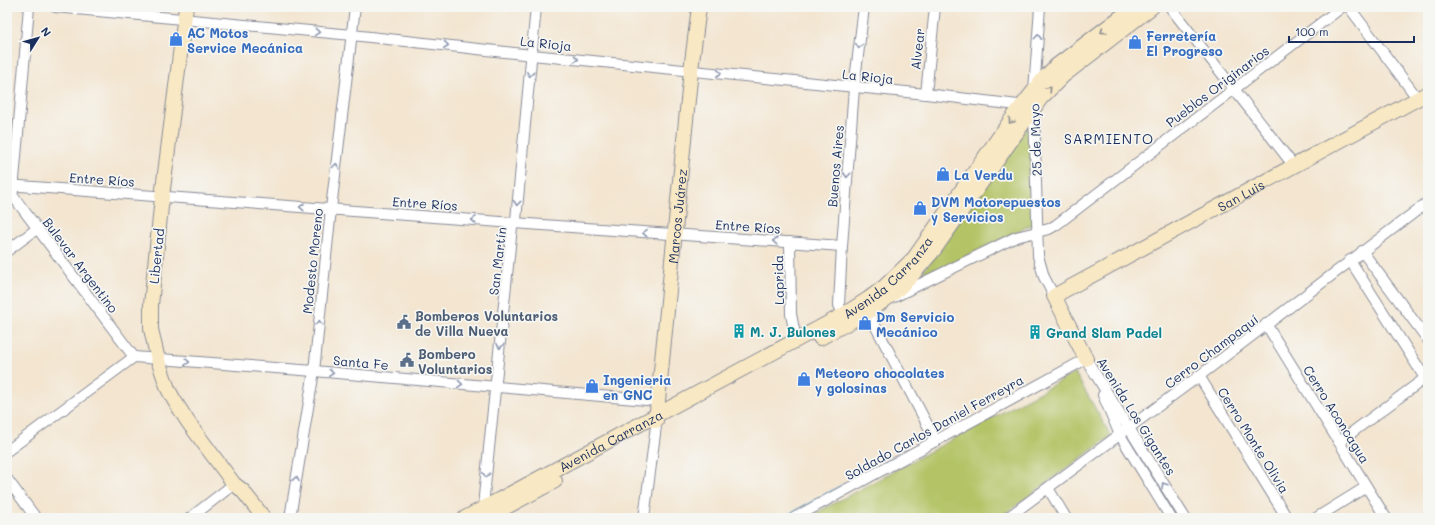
<svg xmlns="http://www.w3.org/2000/svg" width="1435" height="525" font-family="Mali,sans-serif">
<style>
.green{fill:#b3c365;stroke:#677962}
.lines{fill:none;stroke-linecap:round;stroke-linejoin:round}
.stream{stroke:#62b9df;stroke-width:2.5}
.street-casing{stroke:#878a97;stroke-width:12}
.secondary-casing{stroke:#878a97;stroke-width:16}
.street{stroke:#fff;stroke-width:10}
.secondary{stroke:#f8e8c3;stroke-width:14}
.oneway{stroke:#8a8c90}
.oneway2{stroke:#8d97ae}
.labels{text-anchor:middle;dominant-baseline:central;stroke-width:3.5;stroke-linejoin:round;paint-order:stroke}
.shop-label{font-size:13px;font-weight:bold;fill:#366cbe;stroke:#f6f6f2;text-anchor:start}
.street-label{font-size:13px;fill:#1b2f5e;stroke:#f6f6f2}
.service-label{font-size:13px;font-weight:bold;fill:#4e5e75;stroke:#f6f6f2;text-anchor:start}
.culture-label{font-size:13px;font-weight:bold;fill:#0d838f;stroke:#f6f6f2;text-anchor:start}
.neighbourhood-label{font-size:14px;letter-spacing:1px;fill:#1b2f5e;stroke:#f6f6f2}
</style>
<rect width="100%" height="100%" fill="#f6f6f2"/>
<filter id="ink" filterUnits="userSpaceOnUse"><feTurbulence type="fractalNoise" baseFrequency=".025" numOctaves="2"/><feDisplacementMap in="SourceGraphic" scale="8" xChannelSelector="R" yChannelSelector="G"/><feConvolveMatrix kernelMatrix="1 2 1 2 8 2 1 2 1" color-interpolation-filters="sRGB"/></filter>
<filter id="wash" filterUnits="userSpaceOnUse"><feTurbulence type="fractalNoise" baseFrequency=".012" numOctaves="4" result="noise"/><feDisplacementMap in="SourceGraphic" scale="16" xChannelSelector="R" yChannelSelector="G"/><feGaussianBlur stdDeviation="0.9" result="paint"/><feColorMatrix in="noise" values="0 0 0 0 0 0 0 0 0 0 0 0 0 0 0 0 0 1.4 0 .05"/><feComposite in="paint" operator="in"/></filter>
<g filter="url(#wash)">
<rect width="100%" height="100%" fill="#f3e5d0"/>
<!-- green -->
<g class="green">
<polygon points="1030,123 1033,224 926,276 923,275 922,273"/>
<polygon points="1075,373 1111,436 999,518 807,518"/>
</g>
<g class="lines">
<!-- stream -->
<polyline class="stream" points="783,518 925,441"/>
</g>
</g>
<g filter="url(#ink)">
<g class="lines">
<defs>
<g id="street">
<polyline points="55,7 352,35 532,55 926,94 1026,106"/>
<polyline points="1170,7 1294,166"/>
<polyline points="1349,7 1418,99"/>
<polyline points="1034,91 1040,7"/>
<polyline points="926,94 935,7"/>
<polyline points="1034,107 1038,256 1044,277 1054,296"/>
<polyline points="7,185 514,223 842,246"/>
<polyline points="7,188 134,357"/>
<polyline points="13,191 29,7"/>
<polyline points="790,242 791,314 796,340"/>
<polyline points="7,251 38,228"/>
<polyline points="1362,251 1428,340"/>
<polyline points="1350,260 1425,378"/>
<polyline points="894,297 1016,237 1049,229 1056,225 1342,7"/>
<polyline points="868,312 936,441"/>
<polyline points="849,318 843,315 839,305 842,246 854,88 864,7"/>
<polyline points="1266,324 1386,518"/>
<polyline points="134,357 314,371 658,401"/>
<polyline points="1086,359 1185,518"/>
<polyline points="1199,376 1287,518"/>
<polyline points="1103,395 1120,435 1171,518"/>
<polyline points="1339,442 1428,376"/>
<polyline points="7,451 134,357"/>
<polyline points="7,479 36,518"/>
<polyline points="1048,488 1066,518"/>
<polyline points="486,512 484,496 512,227 516,220 536,7"/>
<polyline points="190,518 234,484"/>
<polyline points="290,518 314,371 331,209 355,7"/>
<polyline points="644,518 656,426"/>
<polyline points="794,518 1086,359"/>
<polyline points="1007,518 1199,376 1428,202"/>
<polyline points="1316,518 1366,487"/>
</g>
<g id="secondary">
<polyline points="186,7 162,197 151,305 151,329 158,360 168,389 174,400 188,422 234,484 242,490 264,518"/>
<polyline points="820,338 868,312 893,294 909,279 934,250 1041,98 1063,76 1152,7"/>
<path id="s1" d="M1086,359l-32,-63 374,-203"/>
<path id="s2" d="M656,421l35,-351 8,-63"/>
<path id="s3" d="M465,518l378,-203 25,-16 16,-12 30,-29 99,-141 31,-39 12,-12 78,-59"/>
<polyline points="486,518 555,481"/>
</g>
</defs>
<!-- street casing -->
<use href="#street" class="street-casing"/>
<!-- secondary casing -->
<use href="#secondary" class="secondary-casing"/>
<!-- street -->
<use href="#street" class="street"/>
<!-- secondary -->
<use href="#secondary" class="secondary"/>
</g>
<!-- one-way arrows -->
<defs><path id="oneway-chevron" d="M-2-3.5L2.5 0L-2 3.5" fill="none" stroke-width="1.6" stroke-linecap="round" stroke-linejoin="round"/></defs>
<g class="oneway">
<use href="#oneway-chevron" transform="translate(1103 31) rotate(143)"/>
<use href="#oneway-chevron" transform="translate(1049 89) rotate(-47)"/>
<use href="#oneway-chevron" transform="translate(1011 121) rotate(126)"/>
</g>
<g class="oneway2">
<use href="#oneway-chevron" transform="translate(317 32) rotate(5)"/>
<use href="#oneway-chevron" transform="translate(1038 37) rotate(-86)"/>
<use href="#oneway-chevron" transform="translate(446 45) rotate(6)"/>
<use href="#oneway-chevron" transform="translate(859 46) rotate(97)"/>
<use href="#oneway-chevron" transform="translate(576 59) rotate(6)"/>
<use href="#oneway-chevron" transform="translate(719 73) rotate(6)"/>
<use href="#oneway-chevron" transform="translate(530 74) rotate(96)"/>
<use href="#oneway-chevron" transform="translate(336 166) rotate(-83)"/>
<use href="#oneway-chevron" transform="translate(847 175) rotate(95)"/>
<use href="#oneway-chevron" transform="translate(517 203) rotate(96)"/>
<use href="#oneway-chevron" transform="translate(302 207) rotate(-176)"/>
<use href="#oneway-chevron" transform="translate(474 220) rotate(-176)"/>
<use href="#oneway-chevron" transform="translate(645 233) rotate(-176)"/>
<use href="#oneway-chevron" transform="translate(775 241) rotate(-176)"/>
<use href="#oneway-chevron" transform="translate(319 323) rotate(-84)"/>
<use href="#oneway-chevron" transform="translate(500 346) rotate(96)"/>
<use href="#oneway-chevron" transform="translate(187 362) rotate(4)"/>
<use href="#oneway-chevron" transform="translate(331 373) rotate(5)"/>
<use href="#oneway-chevron" transform="translate(460 384) rotate(5)"/>
<use href="#oneway-chevron" transform="translate(486 475) rotate(96)"/>
<use href="#oneway-chevron" transform="translate(296 479) rotate(-81)"/>
<use href="#oneway-chevron" transform="translate(1164 485) rotate(-122)"/>
</g>
</g>
<!-- icons -->
<defs>
<symbol id="shop-bare" viewBox="-9 -9 18 18"><path d="M-5-2.5h2.3a2.7 3.5 0 0 1 5.4 0H5L5.5 6h-11ZM-1.5-2.5h3a1.5 2.3 0 0 0-3 0Z" fill="#3f7fe0" stroke="#f6f6f2" stroke-width="2.5" paint-order="stroke"/></symbol>
<symbol id="civic-bare" viewBox="-9 -9 18 18"><path d="M-.6-6.5H3V-4.5H.6V-3L4-1V1h2V6H-6V1h2V-1L-.6-3ZM-1.2 2.5V6h2.4V2.5Z" fill="#5c6f8a" stroke="#f6f6f2" stroke-width="2.5" paint-order="stroke"/></symbol>
<symbol id="building-bare" viewBox="-9 -9 18 18"><path d="M-4-6H4V6H1V3H-1V6H-4ZM-2.5-4.3h1.7v1.8h-1.7ZM.8-4.3h1.7v1.8H.8ZM-2.5-1h1.7V.8h-1.7ZM.8-1h1.7V.8H.8Z" fill="#0f9aa8" stroke="#f6f6f2" stroke-width="2.5" paint-order="stroke"/></symbol>
</defs>
<g fill-rule="evenodd">
<use href="#shop-bare" x="166" y="29" width="20" height="20"/>
<use href="#shop-bare" x="1125" y="32" width="20" height="20"/>
<use href="#shop-bare" x="933" y="164" width="20" height="20"/>
<use href="#shop-bare" x="910" y="198" width="20" height="20"/>
<use href="#civic-bare" x="394" y="312" width="20" height="20"/>
<use href="#shop-bare" x="855" y="313" width="20" height="20"/>
<use href="#building-bare" x="729" y="321" width="20" height="20"/>
<use href="#building-bare" x="1025" y="322" width="20" height="20"/>
<use href="#civic-bare" x="397" y="350" width="20" height="20"/>
<use href="#shop-bare" x="794" y="369" width="20" height="20"/>
<use href="#shop-bare" x="582" y="376" width="20" height="20"/>
</g>
<g class="labels">
<!-- shop labels -->
<g class="shop-label">
<text x="187" y="32">AC Motos<tspan x="187" dy="15">Service Mecánica</tspan></text>
<text x="1146" y="35">Ferretería<tspan x="1146" dy="15">El Progreso</tspan></text>
<text x="954" y="174">La Verdu</text>
<text x="931" y="201">DVM Motorepuestos<tspan x="931" dy="15">y Servicios</tspan></text>
<text x="876" y="316">Dm Servicio<tspan x="876" dy="15">Mecánico</tspan></text>
<text x="815" y="372">Meteoro chocolates<tspan x="815" dy="15">y golosinas</tspan></text>
<text x="603" y="379">Ingenieria<tspan x="603" dy="15">en GNC</tspan></text>
</g>
<!-- street labels -->
<g class="street-label">
<text transform="translate(546 43) rotate(6)">La Rioja</text>
<text transform="translate(917 49) rotate(-84)">Alvear</text>
<text transform="translate(868 76) rotate(6)">La Rioja</text>
<text transform="translate(1217 86) rotate(-37)">Pueblos Originarios</text>
<text transform="translate(1035 140) rotate(-92)">25 de Mayo</text>
<text transform="translate(835 166) rotate(-85)">Buenos Aires</text>
<text transform="translate(102 179) rotate(4)">Entre Ríos</text>
<text stroke="none"><textPath href="#s1" startOffset="283">San Luis</textPath></text>
<text transform="translate(425 203) rotate(4)">Entre Ríos</text>
<text stroke="none"><textPath href="#s2" startOffset="206">Marcos Juárez</textPath></text>
<text transform="translate(748 226) rotate(4)">Entre Ríos</text>
<text transform="translate(156 256) rotate(-84)">Libertad</text>
<text transform="translate(312 261) rotate(-84)">Modesto Moreno</text>
<text transform="translate(497 261) rotate(-83)">San Martín</text>
<text transform="translate(81 265) rotate(53)">Bulevar Argentino</text>
<text stroke="none"><textPath href="#s3" startOffset="488">Avenida Carranza</textPath></text>
<text transform="translate(778 280) rotate(-91)">Laprida</text>
<text transform="translate(1211 351) rotate(-37)">Cerro Champaquí</text>
<text transform="translate(361 362) rotate(5)">Santa Fe</text>
<text transform="translate(1337 414) rotate(58)">Cerro Aconcagua</text>
<text transform="translate(1137 416) rotate(58)">Avenida Los Gigantes</text>
<text transform="translate(934 427) rotate(-29)">Soldado Carlos Daniel Ferreyra</text>
<text stroke="none"><textPath href="#s3" startOffset="165">Avenida Carranza</textPath></text>
<text transform="translate(1254 440) rotate(58)">Cerro Monte Olivia</text>
</g>
<!-- service labels -->
<g class="service-label">
<text x="415" y="315">Bomberos Voluntarios<tspan x="415" dy="15">de Villa Nueva</tspan></text>
<text x="418" y="353">Bombero<tspan x="418" dy="15">Voluntarios</tspan></text>
</g>
<!-- culture labels -->
<g class="culture-label">
<text x="750" y="331">M. J. Bulones</text>
<text x="1046" y="332">Grand Slam Padel</text>
</g>
<!-- neighbourhood labels -->
<g class="neighbourhood-label">
<text x="1109" y="138">SARMIENTO</text>
</g>
</g>
<!-- margin -->
<rect width="1435" height="525" fill="none" stroke="#f6f6f2" stroke-width="24"/>
<!-- north arrow -->
<g transform="translate(38 38) rotate(53)" stroke="#f6f6f2" stroke-width="3" paint-order="stroke">
<path d="M0-3L7 15L0 10L-7 15Z" fill="#1b2f5e"/>
<text y="-6" font-size="11" font-weight="bold" text-anchor="middle" fill="#1b2f5e">N</text>
</g>
<!-- scale -->
<path d="M1289 36v6h125v-6" fill="none" stroke="#1b2f5e" stroke-width="2"/>
<text x="1295" y="36" font-size="12" fill="#1b2f5e" stroke="#f6f6f2" stroke-width="3" paint-order="stroke">100 m</text>
</svg>
